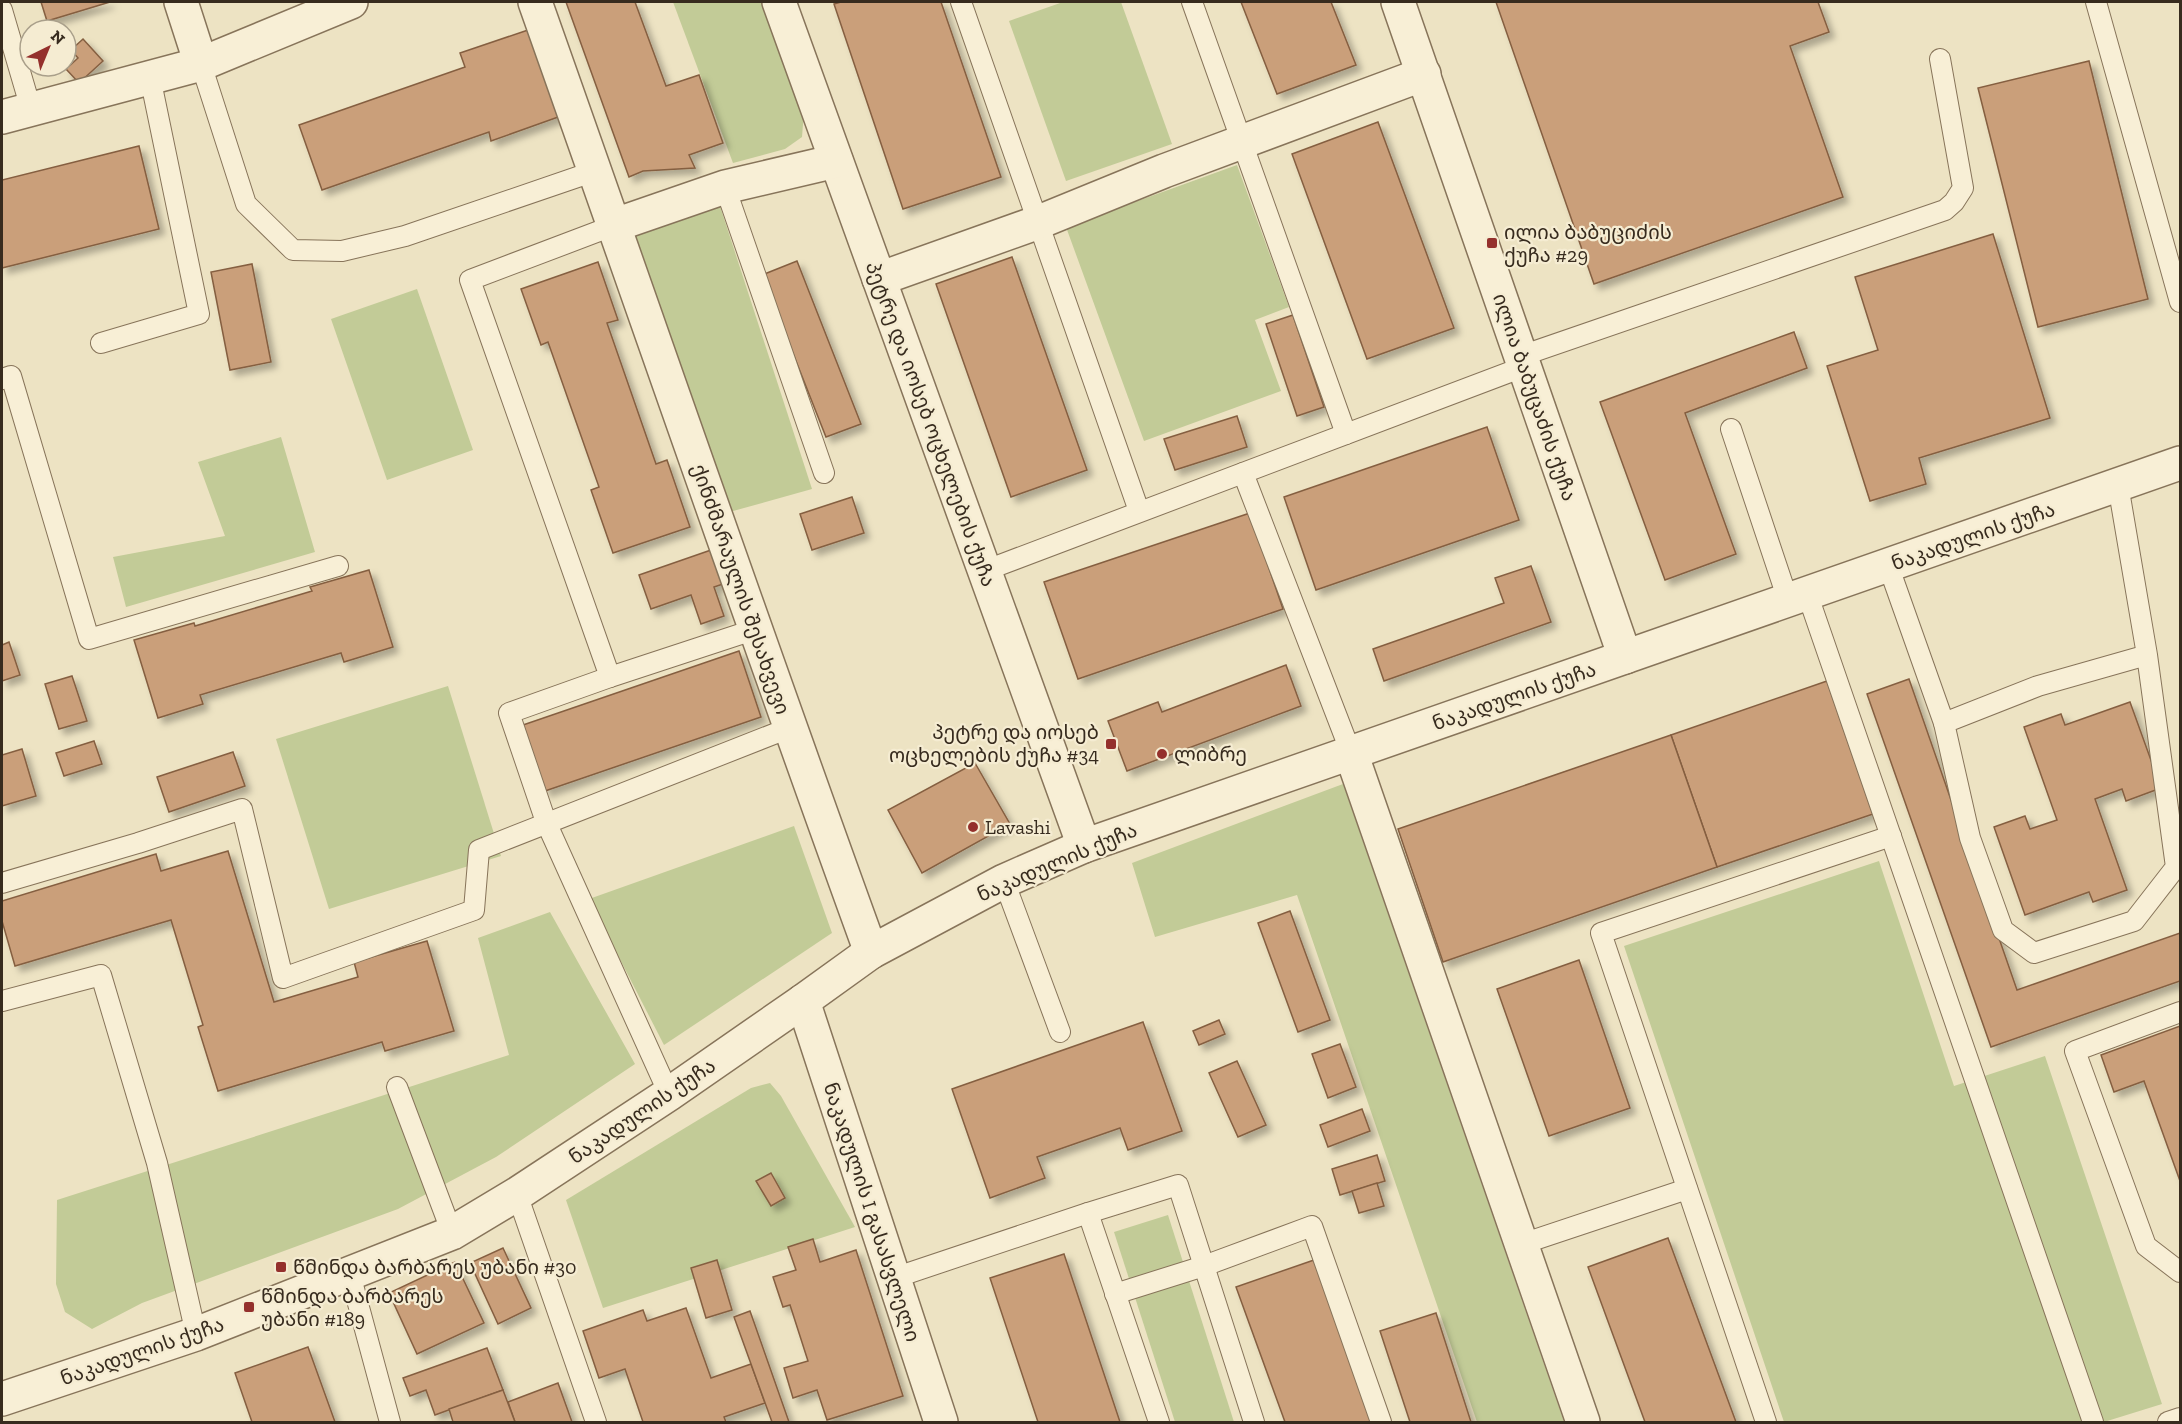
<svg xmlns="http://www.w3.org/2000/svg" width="2182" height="1424" font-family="'Zilla Slab','Noto Sans Georgian',serif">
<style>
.green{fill:#c2cb97}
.building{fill:#ca9f7a;stroke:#855f41;stroke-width:1.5;filter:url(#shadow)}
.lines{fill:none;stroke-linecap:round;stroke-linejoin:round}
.service-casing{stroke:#87745a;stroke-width:22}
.minor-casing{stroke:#87745a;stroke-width:36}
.tertiary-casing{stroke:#87745a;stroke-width:36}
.service{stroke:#f8efd6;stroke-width:20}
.minor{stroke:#f8efd6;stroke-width:33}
.tertiary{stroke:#f8efd6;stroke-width:33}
.poi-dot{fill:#94302c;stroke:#f5ecd2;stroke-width:2}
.labels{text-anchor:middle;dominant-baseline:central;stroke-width:4.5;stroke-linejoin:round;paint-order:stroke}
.poi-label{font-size:20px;fill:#372b1e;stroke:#f5ecd2;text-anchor:start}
.street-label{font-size:20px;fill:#372b1e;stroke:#f5ecd2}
</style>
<defs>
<filter id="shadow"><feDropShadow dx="5.5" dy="5.5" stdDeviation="3" flood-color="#0004"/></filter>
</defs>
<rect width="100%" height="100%" fill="#ede3c3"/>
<!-- green -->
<g class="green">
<polygon points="673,2 764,2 804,111 802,137 785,149 733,163"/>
<polygon points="1063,2 1121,2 1172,144 1066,181 1009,21"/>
<polygon points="1237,165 1289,307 1255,320 1281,391 1144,441 1066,227"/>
<polygon points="719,203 812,489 726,513 634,233"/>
<polygon points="417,289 473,450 387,480 331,319"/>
<polygon points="281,437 315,552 126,607 113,557 225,536 198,462"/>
<polygon points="448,686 501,856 329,909 276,739"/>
<polygon points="1343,784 1564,1422 1477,1422 1297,895 1155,937 1132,863"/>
<polygon points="794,826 832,933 664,1045 589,899"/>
<polygon points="1879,861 1954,1086 2045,1056 2162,1404 2104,1422 1784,1422 1624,946"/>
<polygon points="550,912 635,1064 496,1157 398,1209 142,1303 92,1329 65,1312 56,1284 57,1200 509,1055 478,938"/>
<polygon points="770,1083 781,1096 855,1227 603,1308 566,1200 751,1088"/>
<polygon points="1168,1215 1234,1422 1175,1422 1114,1232"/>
</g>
<!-- building -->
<g class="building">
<polygon points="41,2 110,2 47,21"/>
<polygon points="566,2 635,2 666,86 699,75 723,143 689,155 695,168 643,171 629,177"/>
<polygon points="841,2 941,2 1001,177 903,209 834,4"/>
<polygon points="1241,2 1331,2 1356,65 1277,94"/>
<polygon points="1496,2 1818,2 1829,32 1790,46 1843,197 1594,284"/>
<polygon points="531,29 561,116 491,141 489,132 322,190 299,125 465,67 460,53"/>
<polygon points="83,39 103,61 79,83 66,69 78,58 71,50"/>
<polygon points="2089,61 2148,299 2038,327 1978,88"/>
<polygon points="1378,122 1454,328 1367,359 1292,154"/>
<polygon points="139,146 159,229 2,268 2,180"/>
<polygon points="1993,234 2050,418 1919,458 1926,484 1870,501 1827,366 1878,350 1855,277"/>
<polygon points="1012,257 1087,470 1011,497 936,284"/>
<polygon points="797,261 861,424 826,437 762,275"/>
<polygon points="598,262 618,320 607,323 656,464 667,460 690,527 613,553 591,490 599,487 548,342 541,345 521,289"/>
<polygon points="252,264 271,362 230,370 211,272"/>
<polygon points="1293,315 1324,407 1297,416 1266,324"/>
<polygon points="1794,332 1807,368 1685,413 1736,554 1665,580 1600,402"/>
<polygon points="1237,416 1247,447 1175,470 1164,439"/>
<polygon points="1487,427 1519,520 1316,590 1284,497"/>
<polygon points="852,497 864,533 812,550 800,514"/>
<polygon points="1250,513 1283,609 1078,679 1044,582"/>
<polygon points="711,550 723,584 714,587 724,616 701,624 691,595 651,609 639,575"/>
<polygon points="1531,566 1551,622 1384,681 1373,649 1504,603 1495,578"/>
<polygon points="369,570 393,647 344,662 341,653 200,695 203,704 158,718 134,640 194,623 195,626 312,591 310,587"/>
<polygon points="9,642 20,675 2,681 2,645"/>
<polygon points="739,651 761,717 545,791 523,725"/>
<polygon points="1286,665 1301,706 1127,771 1108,721 1158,702 1162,712"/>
<polygon points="72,676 87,721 59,729 45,684"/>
<polygon points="1909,679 2017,990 2180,933 2180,981 1991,1047 1867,694"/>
<polygon points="1827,681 1873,814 1717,867 1671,735"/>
<polygon points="2130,702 2161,788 2126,801 2122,789 2095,799 2127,890 2093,902 2089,892 2025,915 1994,827 2025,816 2030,829 2057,820 2024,727 2061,714 2065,725"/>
<polygon points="1671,735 1717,867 1443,962 1398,829"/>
<polygon points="94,741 102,764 64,776 56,753"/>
<polygon points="22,749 36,796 2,806 2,755"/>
<polygon points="233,752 245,786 169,812 157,777"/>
<polygon points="975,763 1010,824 922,873 888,810"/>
<polygon points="228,851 274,1002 358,977 354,962 427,941 454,1031 385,1051 382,1042 218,1091 198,1027 203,1025 171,920 15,966 2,921 2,901 156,854 161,871"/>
<polygon points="1290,911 1330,1020 1298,1032 1258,923"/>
<polygon points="1579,960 1630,1108 1549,1136 1497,989"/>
<polygon points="1219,1020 1225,1034 1199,1045 1193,1031"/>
<polygon points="1143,1022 1182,1131 1128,1150 1120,1128 1037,1157 1045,1178 990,1198 952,1089"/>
<polygon points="2180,1026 2180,1181 2144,1081 2114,1092 2101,1055"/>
<polygon points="1340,1044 1356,1087 1328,1098 1312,1054"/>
<polygon points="1237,1061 1266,1125 1238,1137 1209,1073"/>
<polygon points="1362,1109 1370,1131 1328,1147 1320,1125"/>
<polygon points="1377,1155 1385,1181 1340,1195 1332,1169"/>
<polygon points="771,1173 785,1198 771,1206 756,1181"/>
<polygon points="1377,1183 1384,1206 1359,1213 1352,1191"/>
<polygon points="1668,1238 1736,1422 1645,1422 1588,1267"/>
<polygon points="813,1239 820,1262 856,1250 903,1396 827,1420 817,1390 793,1398 784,1368 808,1361 790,1305 783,1307 773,1277 796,1270 788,1247"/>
<polygon points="503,1248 531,1308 498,1324 470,1263"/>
<polygon points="1064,1254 1120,1422 1038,1422 990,1278"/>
<polygon points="717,1260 732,1310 706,1318 691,1268"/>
<polygon points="1314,1260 1372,1422 1285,1422 1236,1287"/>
<polygon points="455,1262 484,1323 417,1354 389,1293"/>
<polygon points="686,1308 711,1378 751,1364 765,1403 724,1417 726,1422 643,1422 625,1369 599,1378 583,1331 643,1310 647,1321"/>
<polygon points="750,1311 789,1422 772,1422 734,1317"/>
<polygon points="1436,1313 1471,1422 1410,1422 1380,1331"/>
<polygon points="308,1347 335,1422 252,1422 235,1373"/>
<polygon points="487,1348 503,1390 435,1415 426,1390 410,1396 403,1378"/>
<polygon points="558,1383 572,1422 515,1422 508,1402"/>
<polygon points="503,1390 515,1422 453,1422 449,1409"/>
</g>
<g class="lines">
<defs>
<g id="service">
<polyline points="961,2 1139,511"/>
<polyline points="1192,2 1346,434"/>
<polyline points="2096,2 2180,302"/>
<polyline points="2,10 31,109"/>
<polyline points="201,64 246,204 293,250 342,251 405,236 595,171"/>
<polyline points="725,187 824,473"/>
<polyline points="615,225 470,280 610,677 509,713 546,822 669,1094"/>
<polyline points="101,343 199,314 150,77"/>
<polyline points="1521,356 1945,210 1954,202 1963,188 1940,59"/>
<polyline points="2,379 11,376 89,639 338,566"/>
<polyline points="1731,429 1788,600"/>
<polyline points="1243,473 1351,753"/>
<polyline points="2118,485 2147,655 2176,867 2134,921 2034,953 2003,930 1970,838 1944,723 2038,686 2147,655"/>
<polyline points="1888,565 1944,723"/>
<polyline points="984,571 1523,367"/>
<polyline points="1807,593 2093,1422"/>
<polyline points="610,677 756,629"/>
<polyline points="1004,881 1060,1032"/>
<polyline points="2,883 138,843 242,809 283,978 474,910 479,850 789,728"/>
<polyline points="2,1001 101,975 157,1163 196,1334"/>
<polyline points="2180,1012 2075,1051 2146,1246 2180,1272"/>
<polyline points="397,1087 452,1233"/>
<polyline points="517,1194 596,1422"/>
<polyline points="1088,1213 1178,1185 1254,1422"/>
<polyline points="1522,1244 1687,1189"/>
<polyline points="350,1274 390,1422"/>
<polyline points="894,1278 1088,1213 1159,1422"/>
<polyline points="1115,1294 1204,1266 1312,1226 1381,1422"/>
<polyline points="1766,1422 1601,933 1891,836"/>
<polyline points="2168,1422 2180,1418"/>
</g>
<g id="minor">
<polyline points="181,2 201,64"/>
<path d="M535,2c112,316 221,634 336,950"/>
<polyline points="779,2 1084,846"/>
<polyline points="2,117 201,64 351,2"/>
<polyline points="615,225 725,187 836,161"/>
<polyline points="879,279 1039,222 1164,171 1424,74"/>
<polyline points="1625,657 2180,463"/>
<polyline points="1351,753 1583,1422"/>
<polyline points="803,1001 941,1422"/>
</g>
<polyline id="tertiary" points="2,1399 196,1334 452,1233 517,1194 669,1094 803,1001 871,952 1004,881 1084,846 1625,657 1398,2"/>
</defs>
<!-- service casing -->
<use href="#service" class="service-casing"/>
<!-- minor casing -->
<use href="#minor" class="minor-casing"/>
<!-- tertiary casing -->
<use href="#tertiary" class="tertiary-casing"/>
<!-- service -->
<use href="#service" class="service"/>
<!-- minor -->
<use href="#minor" class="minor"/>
<!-- tertiary -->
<use href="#tertiary" class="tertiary"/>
</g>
<!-- markers -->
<g class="poi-dot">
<rect x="1486" y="237" width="12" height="12" rx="3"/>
<rect x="1105" y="738" width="12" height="12" rx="3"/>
<circle cx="1162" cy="754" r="6"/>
<circle cx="973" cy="827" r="6"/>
<rect x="275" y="1261" width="12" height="12" rx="3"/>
<rect x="243" y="1301" width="12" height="12" rx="3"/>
</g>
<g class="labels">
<!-- poi labels -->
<g class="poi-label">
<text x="1504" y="232">ილია ბაბუციძის<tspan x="1504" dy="23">ქუჩა #29</tspan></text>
<text x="1099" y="732" text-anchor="end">პეტრე და იოსებ<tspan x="1099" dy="23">ოცხელების ქუჩა #34</tspan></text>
<text x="1174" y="754">ლიბრე</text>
<text x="985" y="827">Lavashi</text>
<text x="293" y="1267">წმინდა ბარბარეს უბანი #30</text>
<text x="261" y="1296">წმინდა ბარბარეს<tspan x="261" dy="23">უბანი #189</tspan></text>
</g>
<!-- street labels -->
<g class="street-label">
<text transform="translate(1535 397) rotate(71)">ილია ბაბუცაძის ქუჩა</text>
<text transform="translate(931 424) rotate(70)">პეტრე და იოსებ ოცხელების ქუჩა</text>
<text transform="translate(1973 536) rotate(-19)">ნაკადულის ქუჩა</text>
<text transform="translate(741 589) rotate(71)">ქინძმარაულის შესახვევი</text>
<text transform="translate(1514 696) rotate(-19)">ნაკადულის ქუჩა</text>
<text transform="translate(1057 862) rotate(-23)">ნაკადულის ქუჩა</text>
<text transform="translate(642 1111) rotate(-34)">ნაკადულის ქუჩა</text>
<text transform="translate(872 1212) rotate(72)">ნაკადულის I გასასვლელი</text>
<text transform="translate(142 1351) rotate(-19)">ნაკადულის ქუჩა</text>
</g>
</g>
<!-- border -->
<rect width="2182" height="1424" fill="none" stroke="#372b1e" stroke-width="6"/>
<!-- north arrow -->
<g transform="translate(48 48) rotate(43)"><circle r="28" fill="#f5ecd2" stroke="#a99f8a" stroke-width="1.5"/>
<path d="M0-4.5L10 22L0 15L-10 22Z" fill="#94302c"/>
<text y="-9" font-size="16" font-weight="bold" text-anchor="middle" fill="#372b1e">N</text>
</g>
</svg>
